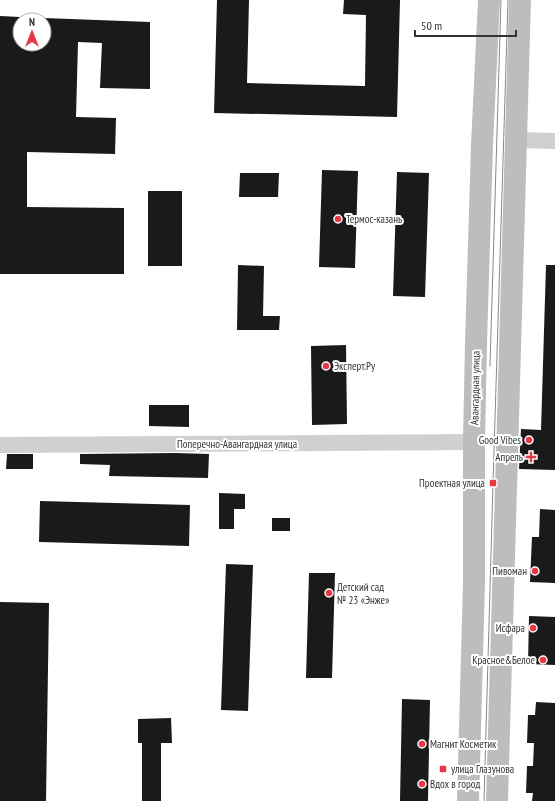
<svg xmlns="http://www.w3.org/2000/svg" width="555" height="801" font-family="'PT Sans Narrow',sans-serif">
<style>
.building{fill:#1a1a1a}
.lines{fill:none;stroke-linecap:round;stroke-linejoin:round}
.minor{stroke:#d0d0d0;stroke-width:16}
.secondary{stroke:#bdbdbd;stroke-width:22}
.tram{stroke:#888;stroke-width:1}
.poi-dot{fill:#e63946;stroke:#fff;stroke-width:1.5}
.labels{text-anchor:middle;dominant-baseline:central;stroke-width:4;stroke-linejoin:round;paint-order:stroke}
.poi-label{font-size:11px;fill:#333;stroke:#fff;text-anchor:start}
.street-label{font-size:11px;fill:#333;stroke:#fff}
</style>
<rect width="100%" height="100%" fill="#fff"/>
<!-- building -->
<g class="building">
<polygon points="217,0 249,0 247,83 365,86 366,15 343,14 344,0 400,0 397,117 214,113"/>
<polygon points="0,16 20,17 20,44 44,44 44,18 150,22 150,89 100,88 102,43 78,42 76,117 116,118 115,154 27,152 27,207 124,208 124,274 0,274"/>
<polygon points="322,170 358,171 355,268 319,267"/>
<polygon points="397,172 429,173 425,297 393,296"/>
<polygon points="240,173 279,173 278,197 239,197"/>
<rect x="148" y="191" width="34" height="75"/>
<polygon points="238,265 264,266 263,316 280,316 279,330 237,330"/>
<polygon points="546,265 555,265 555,470 519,469 521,429 541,430"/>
<polygon points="346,345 347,424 312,425 311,346"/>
<polygon points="149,405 189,405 189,427 149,426"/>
<polygon points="175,453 209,454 208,478 109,476 110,465 80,464 80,454"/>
<polygon points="7,454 33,454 33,469 6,469"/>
<polygon points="219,493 245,494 245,509 234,509 234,529 219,529"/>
<polygon points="40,501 190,505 189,546 39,542"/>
<polygon points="540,509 555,510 555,583 530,582 532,537 539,537"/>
<rect x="272" y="518" width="18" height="13"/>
<polygon points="226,564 253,565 248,711 221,710"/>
<polygon points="309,573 335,573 332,678 306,678"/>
<polygon points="0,602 49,603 46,801 0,801"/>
<polygon points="529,616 555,617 555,665 528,664"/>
<polygon points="402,699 430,700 428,801 400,801"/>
<polygon points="536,702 555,703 555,801 532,801 533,793 526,793 527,766 533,766 534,743 527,743 528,715 535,715"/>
<polygon points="171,718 172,743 161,743 161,801 142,801 142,743 138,743 138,719"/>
</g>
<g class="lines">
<!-- minor -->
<g class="minor">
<polyline points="515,140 555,141"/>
<polyline points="0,445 474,442"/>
</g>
<!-- secondary -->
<g class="secondary">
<polyline points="468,801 474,583 474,442 476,343 482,145 489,0"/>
<polyline points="497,801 520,0"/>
</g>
<!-- tram -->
<g class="tram">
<polyline points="490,366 501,0"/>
<polyline points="484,801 493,483 508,0"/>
</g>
</g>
<!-- markers -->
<g class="poi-dot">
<circle cx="338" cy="219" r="4"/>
<circle cx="326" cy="366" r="4"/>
<circle cx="529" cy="440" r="4"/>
<path d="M529 451h4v4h4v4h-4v4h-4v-4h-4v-4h4z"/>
<rect x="489" y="479" width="8" height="8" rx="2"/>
<circle cx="535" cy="571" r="4"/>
<circle cx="329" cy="593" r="4"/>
<circle cx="533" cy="628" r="4"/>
<circle cx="543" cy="660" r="4"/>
<circle cx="422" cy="744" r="4"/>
<rect x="439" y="765" width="8" height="8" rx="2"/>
<circle cx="422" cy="784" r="4"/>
</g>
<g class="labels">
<!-- poi labels -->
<g class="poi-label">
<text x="346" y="219">Термос-казань</text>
<text x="334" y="366">Эксперт.Ру</text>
<text x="521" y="440" text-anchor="end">Good Vibes</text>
<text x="523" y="457" text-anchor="end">Апрель</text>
<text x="485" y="483" text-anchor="end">Проектная улица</text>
<text x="527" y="571" text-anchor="end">Пивоман</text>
<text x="337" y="587">Детский сад<tspan x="337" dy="13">№ 23 «Энже»</tspan></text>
<text x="525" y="628" text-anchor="end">Исфара</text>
<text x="535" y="660" text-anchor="end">Красное&amp;Белое</text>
<text x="430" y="744">Магнит Косметик</text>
<text x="451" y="769">улица Глазунова</text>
<text x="430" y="784">Вдох в город</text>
</g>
<!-- street labels -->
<g class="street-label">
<text transform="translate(475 388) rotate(-89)">Авангардная улица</text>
<text x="237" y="444">Поперечно-Авангардная улица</text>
</g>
</g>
<!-- north arrow -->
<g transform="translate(32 32)"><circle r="19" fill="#ffffff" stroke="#adadad"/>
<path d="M0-3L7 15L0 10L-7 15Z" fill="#e63946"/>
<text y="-6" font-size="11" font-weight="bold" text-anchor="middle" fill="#333333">N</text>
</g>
<!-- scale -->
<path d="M415 30v6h101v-6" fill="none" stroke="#333333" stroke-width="2"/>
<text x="421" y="30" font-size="12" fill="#333333" stroke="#ffffff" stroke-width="3" paint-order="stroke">50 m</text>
</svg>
